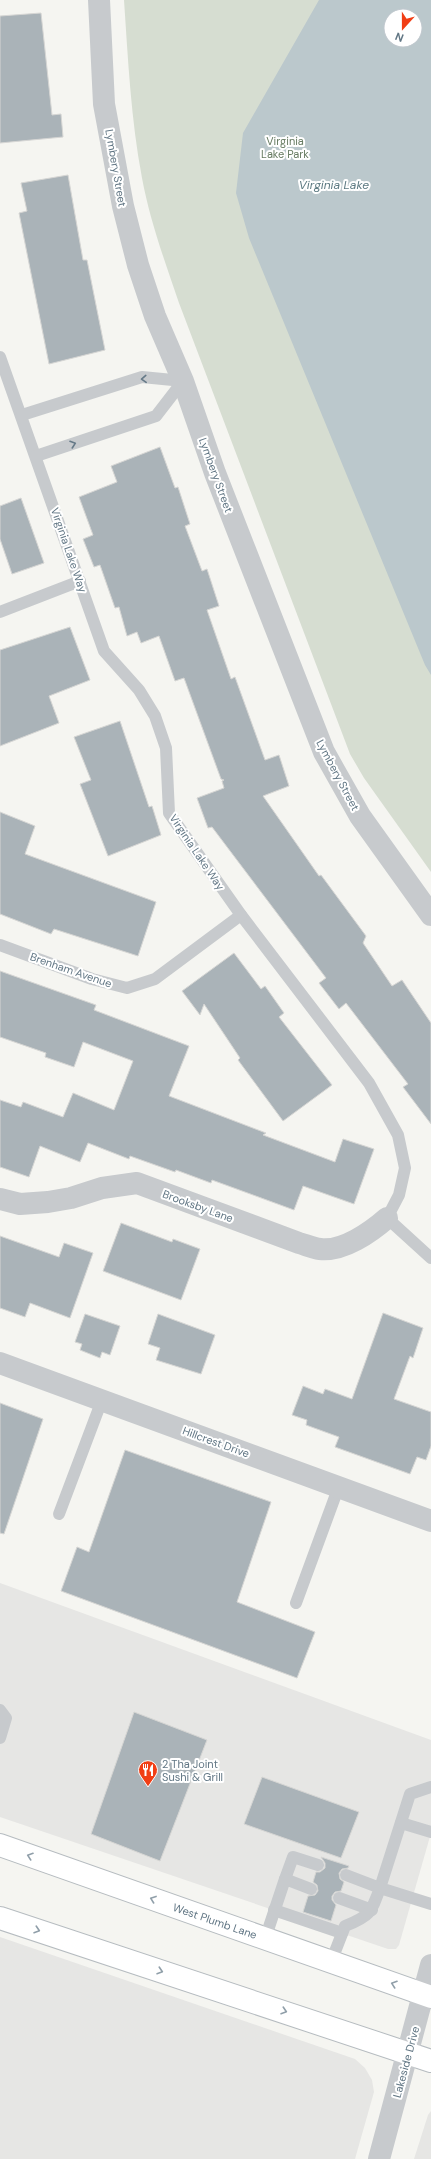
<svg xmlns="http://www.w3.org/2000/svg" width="431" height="2159" font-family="'DM Sans',sans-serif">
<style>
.built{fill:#e6e6e4}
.green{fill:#d6ddd1;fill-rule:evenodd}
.water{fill:#bbc8cc;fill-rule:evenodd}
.building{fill:#aab3b8;stroke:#d6d6d4}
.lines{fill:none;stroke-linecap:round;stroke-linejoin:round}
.secondary-casing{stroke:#b6bcc0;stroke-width:24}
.service{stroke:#c7cacd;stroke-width:12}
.minor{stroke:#c7cacd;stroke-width:22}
.tertiary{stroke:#c7cacd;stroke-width:22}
.secondary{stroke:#fff;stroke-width:22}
.oneway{stroke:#667a88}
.oneway2{stroke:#909fa9}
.labels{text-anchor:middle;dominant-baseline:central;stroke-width:4;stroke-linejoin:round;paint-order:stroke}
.park-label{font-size:11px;fill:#677b61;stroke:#fff}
.street-label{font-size:11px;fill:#617684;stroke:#fff}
.poi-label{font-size:11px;fill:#617684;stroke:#fff;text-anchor:start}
.water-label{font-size:12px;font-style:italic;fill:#5d7a82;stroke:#fff}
</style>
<rect width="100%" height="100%" fill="#f5f5f1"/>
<!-- built -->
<g class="built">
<polygon points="0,1583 431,1740 431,1833 399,1945 396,1949 388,1949 0,1817"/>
<polygon points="0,1937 355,2059 365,2068 372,2080 374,2092 355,2159 0,2159"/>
<polygon points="431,2111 431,2159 414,2159 428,2115"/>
</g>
<!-- green -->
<path class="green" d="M124,0h307v872l-67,-94 -14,-24 -171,-451c-14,-41 -29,-82 -37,-125 -11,-58 -14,-119 -18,-178zM391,16h24v24h-24z"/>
<!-- water -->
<path class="water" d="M319,0h112v675l-6,-10 -176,-427 -13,-45 7,-60zM391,16h24v24h-24z"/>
<!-- building -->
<g class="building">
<polygon points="41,13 52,115 61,114 63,137 0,143 0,16"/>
<polygon points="68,175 83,260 87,260 105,350 49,364 19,213 27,211 21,183"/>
<polygon points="160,447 175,488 178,487 190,524 185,526 202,571 207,569 219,606 207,610 231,679 235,677 265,760 279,755 289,786 263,796 319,876 321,875 366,936 363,943 392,986 402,980 431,1023 431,1124 403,1087 408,1084 346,1003 339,1009 319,983 326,978 212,827 208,828 197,798 224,788 222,781 224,780 221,779 184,678 175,681 159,636 141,643 137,632 127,636 119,607 115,608 100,565 94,567 83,539 93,535 79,497 117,482 111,466"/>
<polygon points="21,498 44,563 12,574 0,539 0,506"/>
<polygon points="70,627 90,680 49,696 59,723 0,746 0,650"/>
<polygon points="120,721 149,807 152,806 161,835 108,856 80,784 91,780 74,737"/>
<polygon points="0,812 35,826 25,854 156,902 138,956 54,929 51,934 0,914"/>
<polygon points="234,953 261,989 265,986 284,1013 279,1017 332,1085 283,1121 238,1060 240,1058 204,1004 200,1015 182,991"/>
<polygon points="0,971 96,1005 94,1010 189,1046 169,1096 266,1133 263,1135 335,1162 343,1139 374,1149 354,1204 303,1186 294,1210 212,1180 211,1183 176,1170 175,1172 130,1156 129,1159 88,1143 80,1162 40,1146 29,1177 0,1167 0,1100 21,1107 23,1102 63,1117 73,1093 114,1110 133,1061 83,1042 74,1067 45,1057 46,1053 0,1037"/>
<polygon points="121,1223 172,1242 173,1239 200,1249 181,1300 103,1271"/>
<polygon points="0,1236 59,1257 64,1243 93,1253 70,1318 30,1303 25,1317 0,1308"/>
<polygon points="383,1313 423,1328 413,1358 410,1356 394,1399 431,1412 431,1446 426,1460 417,1457 410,1474 335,1447 339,1437 306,1425 307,1420 292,1415 303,1386 323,1394 325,1389 352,1399"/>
<polygon points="85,1314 120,1326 110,1355 102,1352 100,1358 80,1350 82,1344 75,1342"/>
<polygon points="158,1314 215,1335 201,1374 156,1360 160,1348 148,1344"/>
<polygon points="0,1403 43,1419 4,1534 0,1533"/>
<polygon points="125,1450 271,1502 237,1602 315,1632 297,1678 61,1591 77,1547 89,1552"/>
<polygon points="134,1712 207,1740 160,1861 91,1834"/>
<polygon points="262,1777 359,1812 341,1858 244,1824"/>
<polygon points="321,1857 349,1866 348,1868 342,1869 339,1873 340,1879 344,1882 341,1891 335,1892 332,1896 332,1900 336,1905 331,1921 303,1912 308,1896 315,1895 318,1891 317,1885 313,1882 316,1872 320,1872 325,1868 325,1863"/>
</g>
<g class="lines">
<defs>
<g id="secondary">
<polyline points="0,1845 431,1997"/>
<polyline points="0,1918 431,2061"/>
</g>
</defs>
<!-- secondary casing -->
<use href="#secondary" class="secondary-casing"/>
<!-- service -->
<g class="service">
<polyline points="0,357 104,651 139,690 155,716 166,748 169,813 241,915 369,1083 398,1135 405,1168 399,1195 387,1218 431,1258"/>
<polyline points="22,415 142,377 183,381"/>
<polyline points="36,456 156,416 183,381"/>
<polyline points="0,612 80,581"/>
<polyline points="0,945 92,979 127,988 155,979 241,915"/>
<polyline points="59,1514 102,1400"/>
<polyline points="296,1603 339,1486"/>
<polyline points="0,1710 6,1718 0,1738"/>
<polyline points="431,1787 410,1794 380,1888 431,1904"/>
<polyline points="401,1823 431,1832"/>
<polyline points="285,1879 293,1857 318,1865"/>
<polyline points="339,1898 372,1910"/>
<polyline points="274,1910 342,1933"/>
<polyline points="265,1939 285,1879 311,1889"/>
<path d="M331,1962l14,-36c25,-10 26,-13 35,-38l-34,-13"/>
</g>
<!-- minor -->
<g class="minor">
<path d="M0,1199l20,5 28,-2 23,-4 31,-10 35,-5 162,60c7,2 14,5 21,6 23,3 51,-17 67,-31"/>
<polyline points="0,1363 431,1521"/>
</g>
<!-- tertiary -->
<g class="tertiary">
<polyline points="99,0 104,104 123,206 138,265 155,316 183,381 215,473 324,752 360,816 431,915"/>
<polyline points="379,2159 431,1965"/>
</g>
<!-- secondary -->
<use href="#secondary" class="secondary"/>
</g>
<!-- one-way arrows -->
<defs><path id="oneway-chevron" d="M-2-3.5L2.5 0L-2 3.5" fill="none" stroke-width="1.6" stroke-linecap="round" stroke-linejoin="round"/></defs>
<g class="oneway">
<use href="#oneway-chevron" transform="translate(144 379) rotate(177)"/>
<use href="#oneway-chevron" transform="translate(73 444) rotate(-19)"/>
</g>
<g class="oneway2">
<use href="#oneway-chevron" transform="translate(30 1856) rotate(-161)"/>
<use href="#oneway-chevron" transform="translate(153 1899) rotate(-160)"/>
<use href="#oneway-chevron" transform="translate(37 1930) rotate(18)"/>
<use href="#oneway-chevron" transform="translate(160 1971) rotate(18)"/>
<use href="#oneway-chevron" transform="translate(394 1984) rotate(-161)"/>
<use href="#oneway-chevron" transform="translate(284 2011) rotate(18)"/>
</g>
<!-- icons -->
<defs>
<symbol id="restaurant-pin" viewBox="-11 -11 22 30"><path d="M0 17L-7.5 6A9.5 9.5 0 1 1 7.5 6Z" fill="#f13e15" stroke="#fff"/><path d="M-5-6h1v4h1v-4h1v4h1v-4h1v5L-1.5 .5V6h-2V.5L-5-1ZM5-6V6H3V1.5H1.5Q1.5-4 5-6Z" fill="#fff"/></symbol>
</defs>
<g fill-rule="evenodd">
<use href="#restaurant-pin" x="137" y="1759" width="22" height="30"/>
</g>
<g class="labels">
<!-- park labels -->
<g class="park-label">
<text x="285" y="141">Virginia<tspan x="285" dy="13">Lake Park</tspan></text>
</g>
<!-- street labels -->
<g class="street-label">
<text transform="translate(116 168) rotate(80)">Lymbery Street</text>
<text transform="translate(216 475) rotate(70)">Lymbery Street</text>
<text transform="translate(69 550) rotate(71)">Virginia Lake Way</text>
<text transform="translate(338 775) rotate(62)">Lymbery Street</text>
<text transform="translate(197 852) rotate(56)">Virginia Lake Way</text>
<text transform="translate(71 970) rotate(19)">Brenham Avenue</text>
<text transform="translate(198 1206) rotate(20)">Brooksby Lane</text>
<text transform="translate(216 1442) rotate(20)">Hillcrest Drive</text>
<text transform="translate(215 1921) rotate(19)">West Plumb Lane</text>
<text transform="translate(406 2062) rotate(-75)">Lakeside Drive</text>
</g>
<!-- poi labels -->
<g class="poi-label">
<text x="162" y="1764">2 Tha Joint<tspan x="162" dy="13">Sushi &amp; Grill</tspan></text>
</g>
<!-- water labels -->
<g class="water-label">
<text x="334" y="185">Virginia Lake</text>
</g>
</g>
<!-- north arrow -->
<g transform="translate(403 28) rotate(201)"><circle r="19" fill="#ffffff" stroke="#c0c8ce"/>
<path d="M0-3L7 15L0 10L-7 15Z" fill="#f13e15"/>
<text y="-6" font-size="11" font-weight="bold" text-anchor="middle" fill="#617684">N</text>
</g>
</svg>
